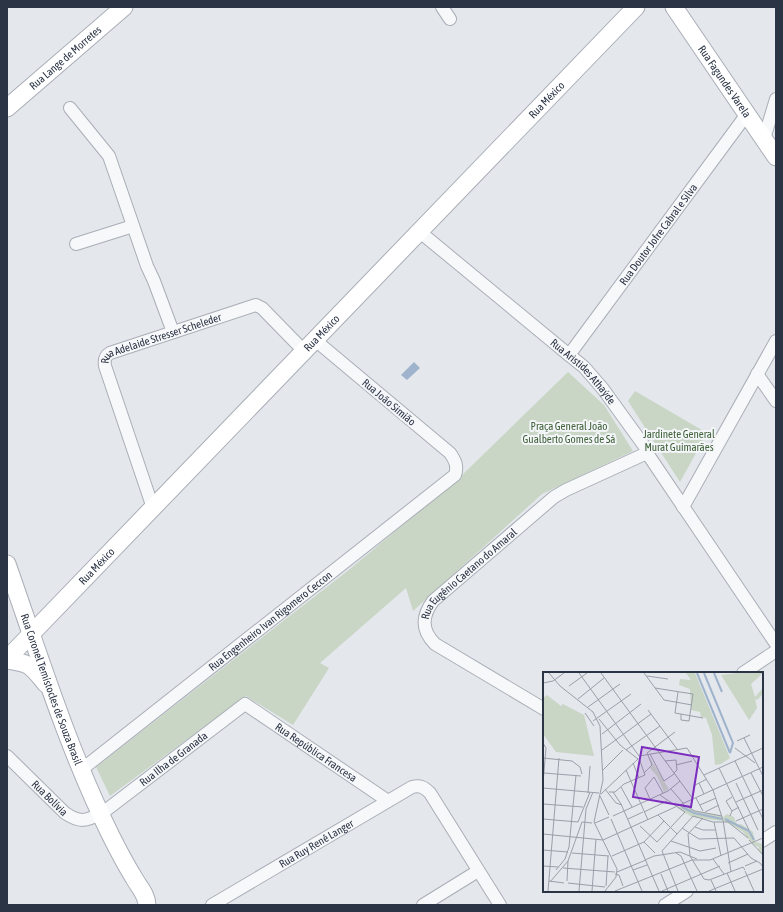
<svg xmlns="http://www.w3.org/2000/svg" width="783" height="912" font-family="'Asap Condensed',sans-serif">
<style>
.green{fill:#c9d6c5}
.water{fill:#9fb4cc}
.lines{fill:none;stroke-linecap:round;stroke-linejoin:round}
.minor-casing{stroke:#a9aeb7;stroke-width:14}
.secondary-casing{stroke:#a9aeb7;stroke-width:19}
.minor{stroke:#f7f8fa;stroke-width:12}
.secondary{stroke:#fff;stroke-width:17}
.labels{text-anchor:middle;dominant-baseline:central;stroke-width:4;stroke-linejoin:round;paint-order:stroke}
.street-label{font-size:11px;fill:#2b3445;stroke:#f4f6f9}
.park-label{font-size:11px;fill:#3f6138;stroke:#f4f6f9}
.inset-river{fill:none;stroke:#9fb4cc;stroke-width:2}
.inset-road{fill:none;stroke:#9a9fa9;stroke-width:1}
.view{fill:#7b2cbf;fill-opacity:0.15;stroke:#7b2cbf;stroke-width:2}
.inset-edge{fill:none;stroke:#2b3445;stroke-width:2}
</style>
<rect width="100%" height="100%" fill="#e4e7ec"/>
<!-- green -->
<g class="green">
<polygon points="568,372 604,405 633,451 542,494 413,611 406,588 320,663 329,668 293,725 246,696 110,796 96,767 350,569 459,478"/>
<polygon points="635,391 707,433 680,482 628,401"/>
</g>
<!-- water -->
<polygon class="water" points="414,362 420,368 407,380 401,375"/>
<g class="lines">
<defs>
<g id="minor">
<polyline points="442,7 450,19"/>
<polyline points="70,108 109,156 147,266 154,281 173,332"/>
<polyline points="764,139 776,99"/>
<path id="s1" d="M420,232l149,123 15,12 19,22 42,58 2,6 129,191"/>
<polyline points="76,244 133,226"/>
<path id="s2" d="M569,355l178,-241"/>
<polyline points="757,374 776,401"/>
<polyline points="683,507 776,341"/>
<path id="s3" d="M153,508l-48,-142c-1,-6 0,-10 5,-13l146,-48 6,3 42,43"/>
<polyline points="743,673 776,651"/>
<path id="s4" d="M544,709l-109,-65c-14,-14 -13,-28 -2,-43l121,-104 12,-7 81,-37"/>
<path id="s5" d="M7,756l58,57c15,10 20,8 36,1l144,-110 143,97"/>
<path id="s6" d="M81,770l374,-295c3,-9 0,-15 -5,-22l-135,-113"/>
<polyline points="762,841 776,832"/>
<path id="s7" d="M212,905l200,-118c8,-2 12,0 18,6l70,112"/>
<polyline points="423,905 478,871"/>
<polyline points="665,905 687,891"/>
</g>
<g id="secondary">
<path id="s8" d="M674,7l102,150"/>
<path id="s9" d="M7,108l117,-101"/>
<path id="s10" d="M7,564c32,91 61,185 104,272 7,14 15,29 23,42 5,9 13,17 13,27"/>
<path id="s11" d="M7,659l629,-652"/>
<path d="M7,660c24,3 24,6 39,24"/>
</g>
</defs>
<!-- minor casing -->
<use href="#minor" class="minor-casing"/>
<!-- secondary casing -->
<use href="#secondary" class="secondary-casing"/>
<!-- minor -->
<use href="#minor" class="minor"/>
<!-- secondary -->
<use href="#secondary" class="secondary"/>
</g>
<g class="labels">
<!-- street labels -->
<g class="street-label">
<text stroke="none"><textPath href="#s9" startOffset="77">Rua Lange de Morretes</textPath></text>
<text stroke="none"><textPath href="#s8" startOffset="90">Rua Fagundes Varela</textPath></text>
<text stroke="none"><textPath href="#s11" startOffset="777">Rua México</textPath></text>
<text stroke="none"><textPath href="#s2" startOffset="150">Rua Doutor Jofre Cabral e Silva</textPath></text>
<text stroke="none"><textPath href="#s11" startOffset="453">Rua México</textPath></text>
<text stroke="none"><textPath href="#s3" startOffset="217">Rua Adelaide Stresser Scheleder</textPath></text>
<text stroke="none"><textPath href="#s1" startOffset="215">Rua Aristides Athaýde</textPath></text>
<text transform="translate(389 402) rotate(40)">Rua João Simião</text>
<text stroke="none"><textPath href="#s11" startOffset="129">Rua México</textPath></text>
<text stroke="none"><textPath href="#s4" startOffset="219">Rua Eugênio Caetano do Amaral</textPath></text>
<text stroke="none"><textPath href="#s6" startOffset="241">Rua Engenheiro Ivan Rigomero Ceccon</textPath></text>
<text stroke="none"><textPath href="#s10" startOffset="133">Rua Coronel Temístocles de Souza Brasil</textPath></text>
<text stroke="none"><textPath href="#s5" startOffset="387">Rua República Francesa</textPath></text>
<text stroke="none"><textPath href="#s5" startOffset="211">Rua Ilha de Granada</textPath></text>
<text stroke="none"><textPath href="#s5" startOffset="60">Rua Bolívia</textPath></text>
<text stroke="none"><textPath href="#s7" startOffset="121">Rua Ruy Renê Langer</textPath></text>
</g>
<!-- park labels -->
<g class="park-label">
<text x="569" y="426">Praça General João<tspan x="569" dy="13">Gualberto Gomes de Sá</tspan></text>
<text x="679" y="434">Jardinete General<tspan x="679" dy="13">Murat Guimarães</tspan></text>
</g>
</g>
<!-- overview -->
<g transform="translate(543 672)">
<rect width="220" height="220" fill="#e4e7ec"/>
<path d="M143,1h9l35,85 -9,6 -6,1 -3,-30 -6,-17 -5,-1 -1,-5 -9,-2 -1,-21 -11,-4 1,-6 11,1zM195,1h25l-12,11 4,13 7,-8 1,5 -6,6 -2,-2 2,10 -8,12 -28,-45zM4,23l14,11 2,-2 21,11 10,41 -38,-4 -13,-18v-36zM105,83l21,34 -5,3 -7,-16 -7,-8 2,-3zM139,133l13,6 27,5 1,5 -31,-4 -15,-9zM184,142l7,3 3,8 4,-1 12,8 2,10 8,2v11l-5,-5 1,-3 -5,-2 -12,-14 -18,-10 -1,-4z" fill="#c9d6c5"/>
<path class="inset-river" d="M154,1l33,80M161,1l29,70 -3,10M171,1l8,19M139,135l12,6 28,6M182,147l24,12 5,9"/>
<path class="inset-road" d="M6,1l11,13 33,26 7,14 3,54 -9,42 23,47 -1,8 -11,14M36,1l60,83 48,-8 26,42M58,1l92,126M101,1l20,27 28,5M104,4l21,3M0,11l10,-2 11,-8M26,14l18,-13M112,16l38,6 -4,27 -8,-1v-6M35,27l26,-21M45,35l32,-23M105,38l29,39M42,41l9,13M132,41l28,5M132,41l3,-21M56,47l21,26 18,14M50,49l38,-27M59,62l39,-30M201,66l19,38M194,69l13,-6M0,71l3,5 -3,35M192,76l20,15M59,78l49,-36M83,78l34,-24M107,82l14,27 10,-7M0,86l29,3 8,6 2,7M122,89l11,-1 1,10 -3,3M192,89l28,58M90,91l6,15M133,93l16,-4M176,96l30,62M60,98l20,-20M83,98l22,50M1,101l37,3M101,101l8,-8 -5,-12 28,-21M208,101l12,23M161,103l59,-27M156,111l5,11M193,111l22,47M150,114l14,-7M78,115l11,20M0,116l56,5M62,117l11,14 6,2M128,117l12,14M170,118l10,30 8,52M66,120h6l9,-8 21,-9 -6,-17M70,120l8,12 38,87M45,121l2,-27M58,122l37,-35M57,124l9,19M153,126l7,13M107,127l-5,-11 9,-11 9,16M193,130l27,-12M0,132l40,3M139,132l13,7 27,5M157,133l16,-7M189,139l-6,-10 6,-4M101,140l23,-11M162,140l14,-7M115,143l19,19M70,144l55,-25 12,-10M187,144l2,-5 7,-4M160,146l-15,16 2,22 14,23 5,1 34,-13 2,3M0,147l35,3 12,-30M68,147l31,72M85,147l15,-7M193,149l27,-12M171,150l7,34M52,151l14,-6M97,154l17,16 28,-30 -25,-17M152,155l8,3h12M139,156l17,11 35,-1 17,20 9,5 3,4M0,162l60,6 160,-73M206,168l14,15M128,169l29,10 16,-3M101,170l11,11M0,178l25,2M29,181l37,3M133,181l5,3 16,35M69,184l32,-14 20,-21M170,187l11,15M102,188l9,-4 26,-4 17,7M185,191l20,-9M0,194l15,1M202,194l12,-5M20,196l52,4M13,198l9,-11 4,-12 7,-72M90,198l14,-5M202,199l9,20M74,200l29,-12M184,201l8,18M72,202l4,1 4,11M118,202l7,17M168,208l5,11M6,209l15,2M24,209l1,-20M7,210l18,-21 14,-39 10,1M25,211l37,4M63,214l2,-30M5,219l11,-133M36,219l7,-82 7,-17M49,219l4,-52M72,219l77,-31h18l53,-22M119,219l58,-25M135,219l-16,-40 31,-35 20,6h15l20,16M166,219l54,-22"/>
<path class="view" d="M99,75l57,10 -8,50 -58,-10z"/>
<rect width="220" height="220" class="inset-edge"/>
</g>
<!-- border -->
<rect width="783" height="912" fill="none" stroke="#2b3445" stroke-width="16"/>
</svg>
